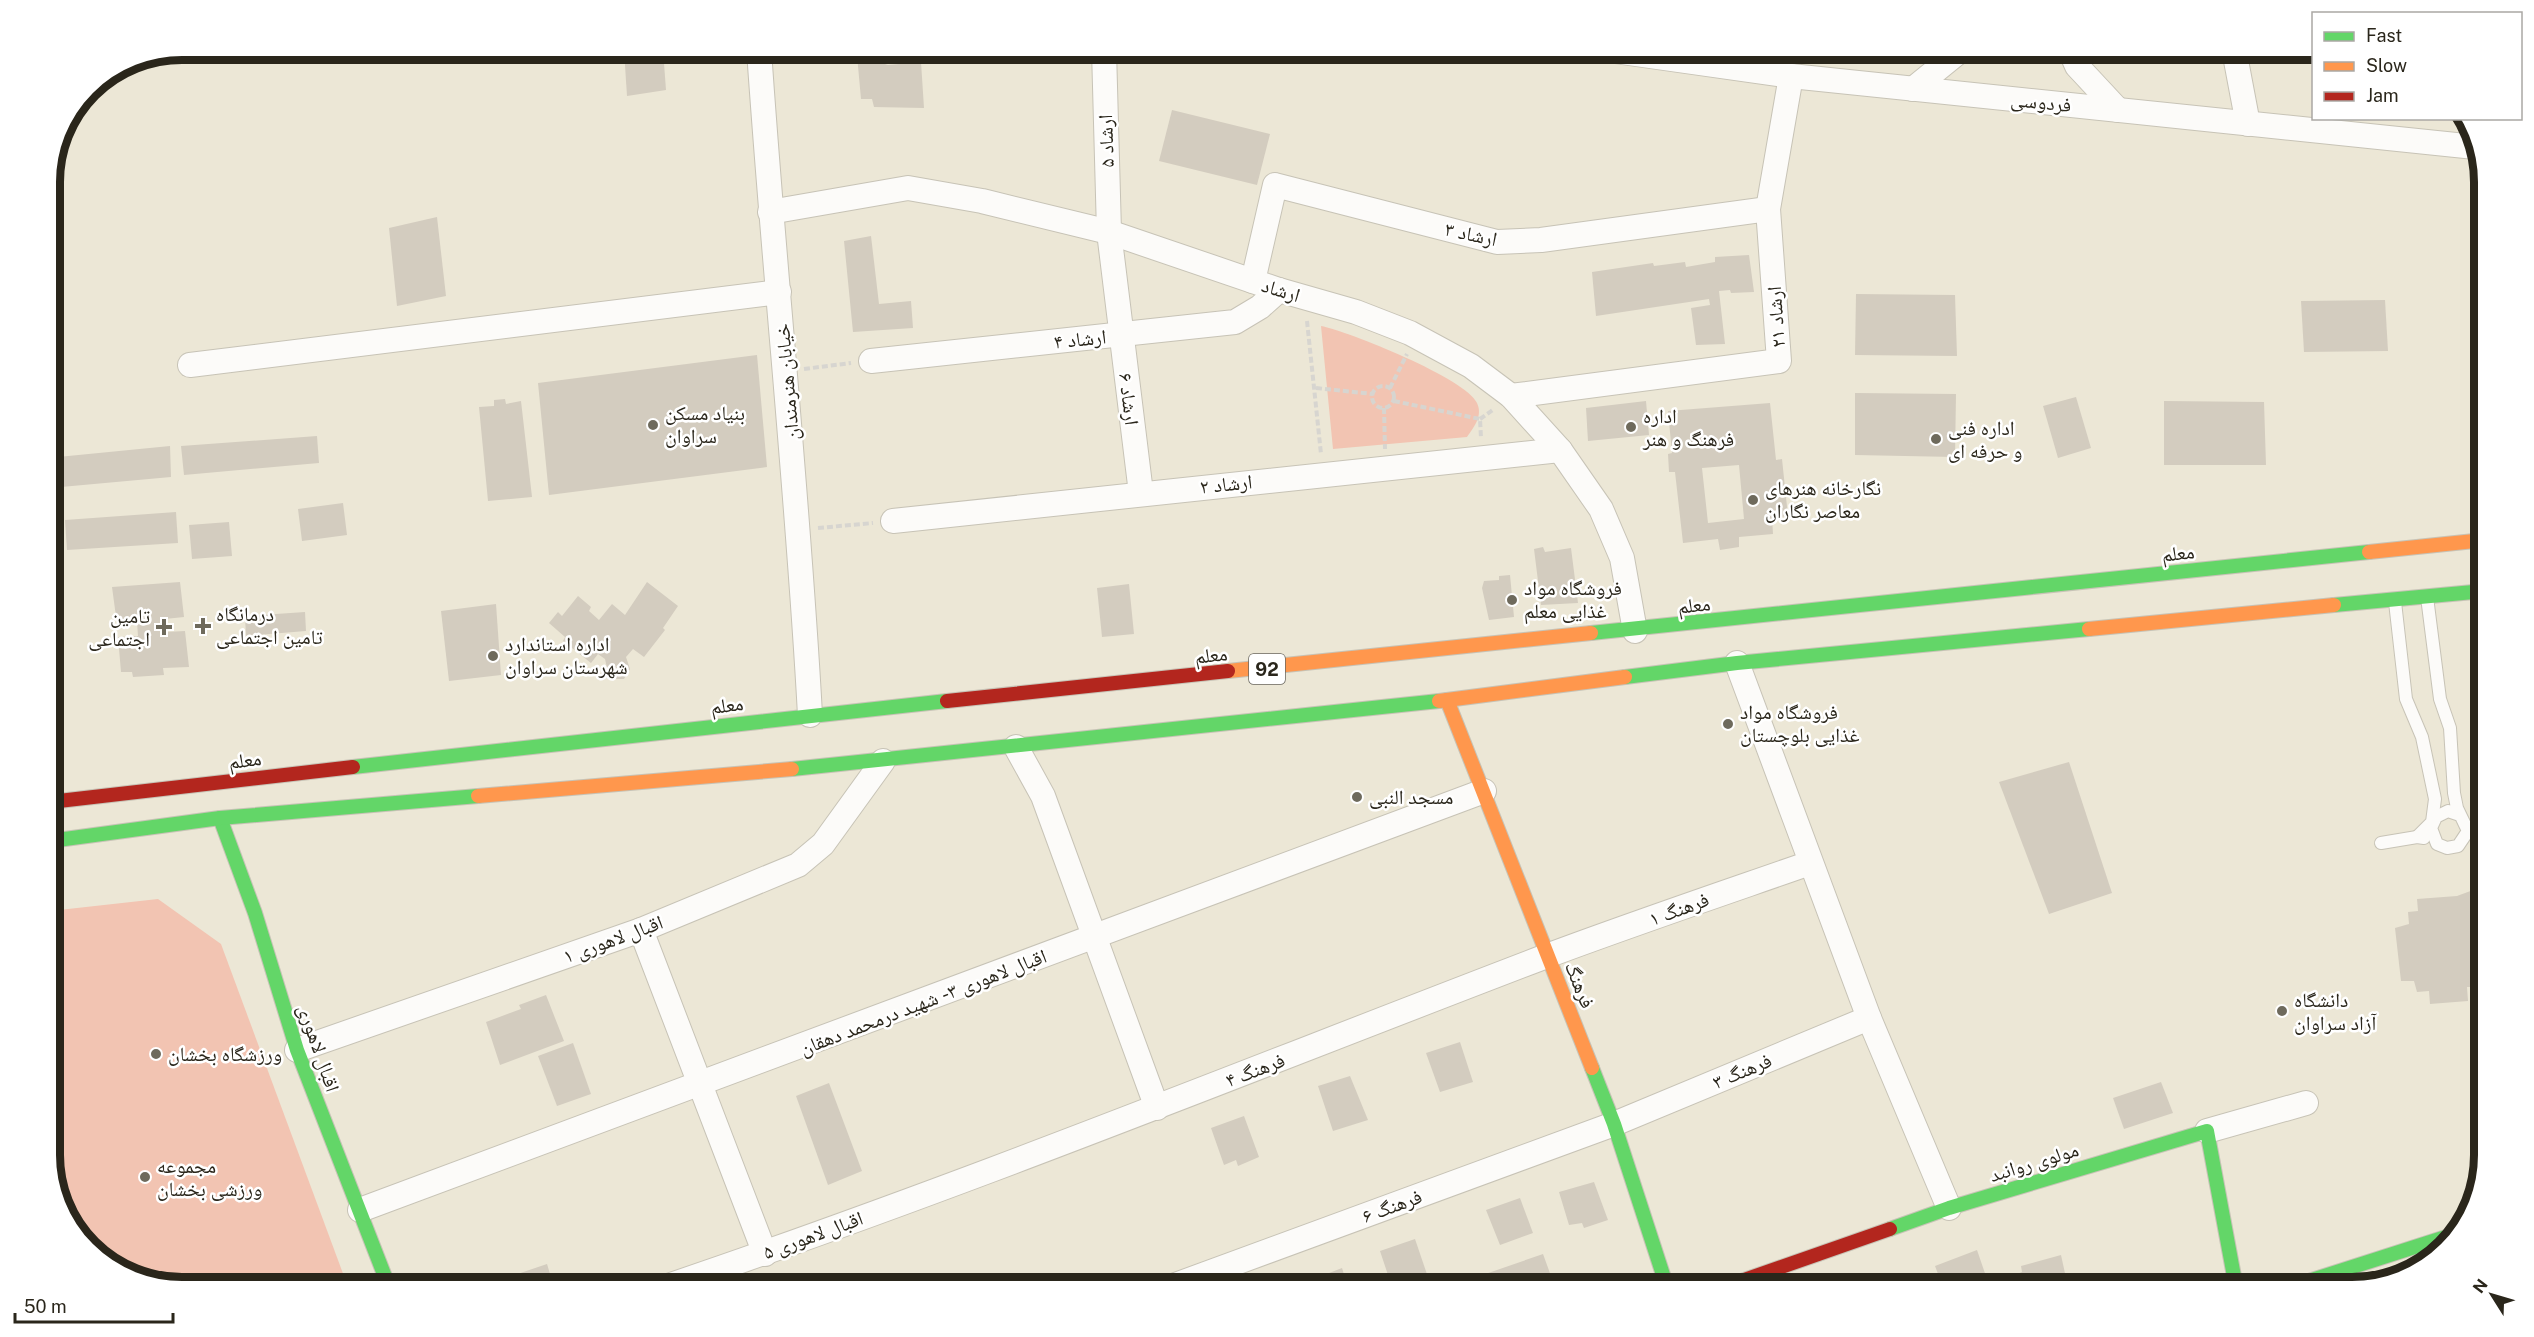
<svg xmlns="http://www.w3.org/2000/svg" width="2534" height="1337" font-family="'Public Sans','Noto Naskh Arabic',sans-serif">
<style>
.green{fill:#f2c4b2}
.building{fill:#d3ccbf;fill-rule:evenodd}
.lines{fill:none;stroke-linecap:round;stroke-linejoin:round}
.lane-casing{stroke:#c7c3b6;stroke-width:14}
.street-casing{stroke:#c7c3b6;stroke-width:26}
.fast-casing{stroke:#c7c3b6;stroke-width:16}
.slow-casing{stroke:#c7c3b6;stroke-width:16}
.jam-casing{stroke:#c7c3b6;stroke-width:16}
.path{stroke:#d7d5d0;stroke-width:4;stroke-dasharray:6 3;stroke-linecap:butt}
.lane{stroke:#fcfbf9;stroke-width:12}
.street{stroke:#fcfbf9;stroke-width:24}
.fast{stroke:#63d668;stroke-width:14}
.slow{stroke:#ff974d;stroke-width:14}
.jam{stroke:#b3261e;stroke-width:14}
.poi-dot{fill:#6e6a5c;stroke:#fff;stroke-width:2}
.labels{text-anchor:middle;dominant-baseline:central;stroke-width:5;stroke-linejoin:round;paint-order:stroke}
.shield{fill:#fff;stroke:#6a675f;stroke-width:1.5}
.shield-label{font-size:18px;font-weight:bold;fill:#2a261b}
.street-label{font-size:20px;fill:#2a261b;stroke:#fff}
.poi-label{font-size:20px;fill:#2a261b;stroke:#fff;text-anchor:start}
.rim{fill:none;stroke:#2a261b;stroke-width:8}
</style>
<rect width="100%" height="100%" fill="#ece7d6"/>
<!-- green -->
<g class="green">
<path d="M1321,326c27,5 146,53 156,77 6,13 -3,24 -10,34l-134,12z"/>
<polygon points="158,899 221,944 348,1287 182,1287 123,1274 72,1229 50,1164 50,911"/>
</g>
<!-- building -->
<g class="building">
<polygon points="624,50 663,50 666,90 627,96"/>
<polygon points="857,55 888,65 921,62 924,108 874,107 872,99 861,99"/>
<polygon points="1172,110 1270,134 1257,185 1159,161"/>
<polygon points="437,217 446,296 397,306 389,228"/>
<polygon points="871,236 879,304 911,301 913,328 853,332 844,241"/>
<polygon points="1749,255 1754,292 1731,293 1730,290 1719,291 1725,344 1696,345 1691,308 1710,305 1709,299 1596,316 1592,272 1653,263 1654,266 1685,262 1686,267 1715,262 1715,257"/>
<polygon points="1856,294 1955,295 1957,356 1855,355"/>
<polygon points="2385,300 2388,351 2304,352 2301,301"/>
<polygon points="757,355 767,467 549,495 538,383"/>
<polygon points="1855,393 1956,394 1955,457 1855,455"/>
<polygon points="2076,397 2091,448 2058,458 2043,406"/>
<polygon points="505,399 506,404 521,401 532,497 488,501 479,407 494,406 494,400"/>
<polygon points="1646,401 1649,435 1588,441 1586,408"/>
<polygon points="2164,401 2264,402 2266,465 2164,465"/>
<path d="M1770,403l6,57 6,-1 6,57 -16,2 1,16 -34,3v10l-19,3 -2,-11 -35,4 -8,-71h-6l-1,-18 4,-1 -4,-42zM1739,465l5,54 -36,4 -6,-55z"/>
<polygon points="317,436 319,463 184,475 181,446"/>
<polygon points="170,446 171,477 61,487 58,457"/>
<polygon points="343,503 347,535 302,541 298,509"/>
<polygon points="176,512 178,543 67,550 65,520"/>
<polygon points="229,522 232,556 192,559 189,525"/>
<polygon points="1543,547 1545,552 1571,548 1578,603 1541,605 1534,549"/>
<polygon points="1510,575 1514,617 1489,620 1482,588 1484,581 1499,580 1499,576"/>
<polygon points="180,582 184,617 165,619 166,632 185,631 189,667 163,668 164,675 133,677 132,672 121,672 118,637 138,636 137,622 117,624 112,587"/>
<polygon points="647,582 678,606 663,628 665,630 644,657 633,649 626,657 630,669 624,679 616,679 608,672 605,659 598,654 591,663 563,641 565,637 549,623 558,612 562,616 578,596 591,607 589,611 599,620 612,604 625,615"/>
<polygon points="1129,584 1134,634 1102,637 1097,588"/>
<polygon points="496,604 501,675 449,681 441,611"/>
<polygon points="305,612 306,631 246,636 245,616"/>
<polygon points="2069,762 2112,893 2049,914 1999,782"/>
<polygon points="2484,886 2484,987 2467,987 2468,1001 2430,1004 2429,991 2417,992 2414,981 2401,981 2395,928 2409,924 2408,912 2418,911 2417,899 2457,896"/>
<polygon points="546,995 564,1041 500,1065 486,1022 521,1009 519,1005"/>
<polygon points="1460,1042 1473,1082 1440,1092 1426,1053"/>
<polygon points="573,1043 591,1094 557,1106 538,1056"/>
<polygon points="1350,1076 1368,1120 1333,1131 1318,1086"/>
<polygon points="2161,1082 2173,1113 2124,1129 2113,1098"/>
<polygon points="829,1083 862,1171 828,1185 796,1096"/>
<polygon points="1244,1116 1259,1157 1238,1166 1236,1160 1224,1165 1211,1128"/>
<polygon points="1594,1182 1608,1220 1584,1228 1582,1223 1569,1225 1559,1192"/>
<polygon points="1520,1198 1533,1233 1500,1245 1486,1210"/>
<polygon points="1415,1239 1431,1286 1392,1287 1380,1251"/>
<polygon points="1977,1250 1989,1285 2022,1272 2021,1266 2061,1255 2068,1287 1943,1287 1935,1266"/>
<polygon points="1543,1254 1555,1287 1432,1287 1469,1273 1471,1279"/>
<polygon points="547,1264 554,1287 479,1287"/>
<polygon points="1342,1268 1348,1287 1313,1287 1311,1280"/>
</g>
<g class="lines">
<defs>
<g id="lane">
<polyline points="2427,597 2440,699 2450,728 2454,793 2457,808 2468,831 2458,846 2447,848 2437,844 2431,828 2436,817 2448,811 2460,815"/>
<polyline points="2395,602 2406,699 2422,737 2435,799 2432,822 2417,837"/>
<polyline points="2381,843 2417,837 2424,838"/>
</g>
<g id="street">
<path d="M759,50c15,222 39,443 51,665"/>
<polyline points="1104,50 1109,232 1141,493"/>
<polyline points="1608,50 1791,76 2475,147"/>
<polyline points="2070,50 2077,66 2118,110"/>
<polyline points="2234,50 2248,124"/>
<polyline points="1913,89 1961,50"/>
<polyline points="770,212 908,188 982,201 1109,232 1279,290 1356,312 1410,333 1471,366 1511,396 1560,450 1601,509 1622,558 1635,631"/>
<polyline points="1253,281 1275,185 1497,242 1541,240 1768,209"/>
<polyline points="871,361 1235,322 1260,307 1279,290"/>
<polyline points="190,365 779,292"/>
<polyline points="1511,396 1779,361 1768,209 1791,76"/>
<polyline points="893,521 1560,450"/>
<polyline points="1737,663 1869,1018 1949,1208"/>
<polyline points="1016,747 1043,796 1157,1108"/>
<polyline points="641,930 765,1254"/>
<polyline points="297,1050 641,930 798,865 823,844 883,761"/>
<polyline points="2207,1131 2306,1103"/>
<polyline points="360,1210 1484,791"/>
<path d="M665,1287c296,-100 586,-218 879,-330 88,-33 177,-63 266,-94"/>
<polyline points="1170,1287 1614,1124 1869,1018"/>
</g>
<g id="fast">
<polyline points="2334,605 2484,591"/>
<polyline points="1591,633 2369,552"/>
<polyline points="1625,677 1737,663 2089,629"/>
<polyline points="353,767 947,701"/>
<polyline points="792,769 1439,701"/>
<polyline points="220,818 255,913 297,1050 389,1287"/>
<polyline points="50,841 220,818 478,796"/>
<polyline points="1592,1068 1614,1124 1667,1287"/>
<polyline points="1890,1229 1949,1208 2207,1131 2236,1287"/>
<polyline points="2290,1287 2452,1235"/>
</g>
<g id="slow">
<polyline points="2369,552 2484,540"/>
<polyline points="2089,629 2334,605"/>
<polyline points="1228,671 1591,633"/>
<polyline points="1447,700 1592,1068"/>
<polyline points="1439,701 1625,677"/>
<polyline points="478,796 792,769"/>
</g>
<g id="jam">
<polyline points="947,701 1228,671"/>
<polyline points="50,802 353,767"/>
<polyline points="1724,1287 1890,1229"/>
</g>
</defs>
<!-- lane casing -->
<use href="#lane" class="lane-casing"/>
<!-- street casing -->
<use href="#street" class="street-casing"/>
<!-- fast casing -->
<use href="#fast" class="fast-casing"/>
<!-- slow casing -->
<use href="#slow" class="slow-casing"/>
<!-- jam casing -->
<use href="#jam" class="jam-casing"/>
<!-- path -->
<g class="path">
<polyline points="1307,321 1321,454"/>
<polyline points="804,369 851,363"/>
<circle cx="1383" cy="397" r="11"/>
<polyline points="1316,388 1373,394"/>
<polyline points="1390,388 1407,354"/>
<polyline points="1394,401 1480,419 1481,438"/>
<polyline points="1384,408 1385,449"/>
<polyline points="1480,419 1494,409"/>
<polyline points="818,528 873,523"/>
</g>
<!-- lane -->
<use href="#lane" class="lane"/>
<!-- street -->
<use href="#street" class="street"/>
<!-- fast -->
<use href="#fast" class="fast"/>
<!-- slow -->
<use href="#slow" class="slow"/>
<!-- jam -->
<use href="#jam" class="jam"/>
</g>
<!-- markers -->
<g class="poi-dot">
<circle cx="653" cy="425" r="6"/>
<circle cx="1631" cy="427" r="6"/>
<circle cx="1936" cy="439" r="6"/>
<circle cx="1753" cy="500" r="6"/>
<circle cx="1512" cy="600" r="6"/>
<path d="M200 617h6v6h6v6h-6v6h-6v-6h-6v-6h6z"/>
<path d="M161 618h6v6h6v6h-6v6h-6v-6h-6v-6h6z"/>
<circle cx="493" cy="656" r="6"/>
<circle cx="1728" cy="724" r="6"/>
<circle cx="1357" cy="797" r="6"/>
<circle cx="2282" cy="1011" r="6"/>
<circle cx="156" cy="1054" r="6"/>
<circle cx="145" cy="1177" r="6"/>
</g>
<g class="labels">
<!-- shield labels -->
<rect class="shield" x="1249" y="654" width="36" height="30" rx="4.5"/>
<g class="shield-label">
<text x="1267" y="669">92</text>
</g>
<!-- street labels -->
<g class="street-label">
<text transform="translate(2041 102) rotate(6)">فردوسی</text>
<text transform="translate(1106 141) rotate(-92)">ارشاد ۵</text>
<text transform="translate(1471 234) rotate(12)">ارشاد ۳</text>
<text transform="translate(1281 290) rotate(17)">ارشاد</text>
<text transform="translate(1776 317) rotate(-94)">ارشاد ۲۱</text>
<text transform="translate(1080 339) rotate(-6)">ارشاد ۴</text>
<text transform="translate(787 382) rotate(-95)">خیابان هنرمندان</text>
<text transform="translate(1129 399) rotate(83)">ارشاد ۶</text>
<text transform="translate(1226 484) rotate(-6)">ارشاد ۲</text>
<text transform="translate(2178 553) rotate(-6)">معلم</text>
<text transform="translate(1694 605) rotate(-6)">معلم</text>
<text transform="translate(1211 655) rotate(-6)">معلم</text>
<text transform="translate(727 705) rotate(-7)">معلم</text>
<text transform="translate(245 760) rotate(-7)">معلم</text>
<text transform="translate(1679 909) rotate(-20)">فرهنگ ۱</text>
<text transform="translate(613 939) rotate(-20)">اقبال لاهوری ۱</text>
<text transform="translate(1580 985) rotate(68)">فرهنگ</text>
<text transform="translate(923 1002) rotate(-21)">اقبال لاهوری ۳ - شهید درمحمد دهقان</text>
<text transform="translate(319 1048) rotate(71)">اقبال لاهوری</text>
<text transform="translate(1255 1070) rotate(-21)">فرهنگ ۴</text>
<text transform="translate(1742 1071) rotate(-23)">فرهنگ ۳</text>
<text transform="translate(2034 1162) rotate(-17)">مولوی روانبد</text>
<text transform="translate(1392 1206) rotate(-20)">فرهنگ ۶</text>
<text transform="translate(813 1235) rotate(-20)">اقبال لاهوری ۵</text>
</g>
<!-- poi labels -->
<g class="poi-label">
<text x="665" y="413">بنیاد مسکن<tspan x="665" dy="23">سراوان</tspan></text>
<text x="1643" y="416">اداره<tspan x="1643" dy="23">فرهنگ و هنر</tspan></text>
<text x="1948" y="428">اداره فنی<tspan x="1948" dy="23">و حرفه ای</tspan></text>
<text x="1765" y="488">نگارخانه هنرهای<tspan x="1765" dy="23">معاصر نگاران</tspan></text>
<text x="1524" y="588">فروشگاه مواد<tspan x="1524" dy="23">غذایی معلم</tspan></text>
<text x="216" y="614">درمانگاه<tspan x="216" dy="23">تامین اجتماعی</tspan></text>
<text x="150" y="616" text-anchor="end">تامین<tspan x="150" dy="23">اجتماعی</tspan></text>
<text x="505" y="644">اداره استاندارد<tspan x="505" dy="23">شهرستان سراوان</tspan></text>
<text x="1740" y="712">فروشگاه مواد<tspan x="1740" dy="23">غذایی بلوچستان</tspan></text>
<text x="1369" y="797">مسجد النبی</text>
<text x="2294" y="1000">دانشگاه<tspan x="2294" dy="23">آزاد سراوان</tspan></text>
<text x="168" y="1054">ورزشگاه بخشان</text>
<text x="157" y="1166">مجموعه<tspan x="157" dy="23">ورزشی بخشان</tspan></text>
</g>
</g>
<!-- crop -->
<path d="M0 0H2534V1337H0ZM182 60H2352A122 122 0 0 1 2474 182V1155A122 122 0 0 1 2352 1277H182A122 122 0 0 1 60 1155V182A122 122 0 0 1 182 60Z" fill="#fff" fill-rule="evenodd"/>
<path class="rim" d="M182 60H2352A122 122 0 0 1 2474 182V1155A122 122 0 0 1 2352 1277H182A122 122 0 0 1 60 1155V182A122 122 0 0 1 182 60Z"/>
<!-- legend -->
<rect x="2312" y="12" width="210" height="108" fill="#ffffff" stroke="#aaa8a4" stroke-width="1.5"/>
<rect x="2324" y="32" width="30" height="9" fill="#63d668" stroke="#aaa8a4" stroke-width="1.5"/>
<text x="2366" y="42" font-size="18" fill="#2a261b">Fast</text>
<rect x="2324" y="62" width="30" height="9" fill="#ff974d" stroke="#aaa8a4" stroke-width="1.5"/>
<text x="2366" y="72" font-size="18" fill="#2a261b">Slow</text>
<rect x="2324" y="92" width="30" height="9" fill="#b3261e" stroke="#aaa8a4" stroke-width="1.5"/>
<text x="2366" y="102" font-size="18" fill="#2a261b">Jam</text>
<!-- north arrow -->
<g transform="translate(2492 1295) rotate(307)" stroke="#ffffff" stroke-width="4.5" paint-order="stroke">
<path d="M0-4.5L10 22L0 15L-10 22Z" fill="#2a261b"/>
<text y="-9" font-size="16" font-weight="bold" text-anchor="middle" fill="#2a261b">N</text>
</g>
<!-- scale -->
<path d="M15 1313v9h158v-9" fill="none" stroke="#2a261b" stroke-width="3"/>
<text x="24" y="1313" font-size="18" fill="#2a261b" stroke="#ffffff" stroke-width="4.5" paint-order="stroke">50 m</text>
</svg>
